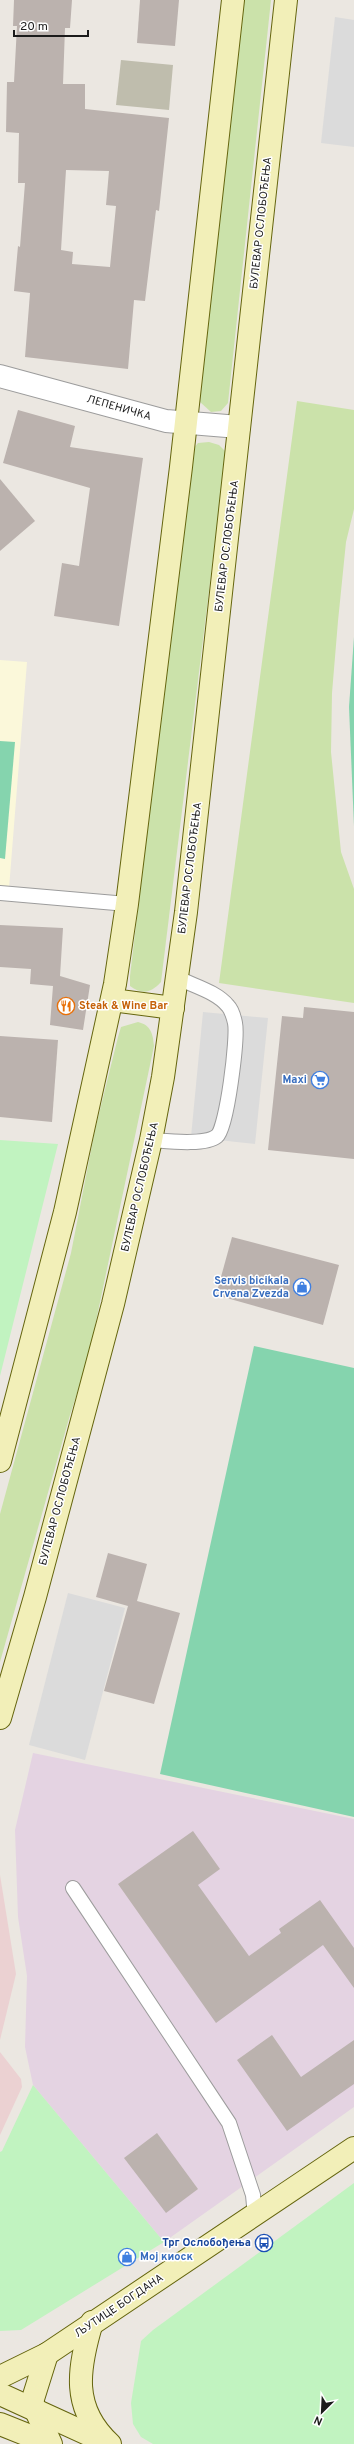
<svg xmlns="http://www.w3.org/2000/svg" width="354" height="2444" font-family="Overpass,sans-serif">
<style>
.commercial{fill:#ebd1d2}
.industrial{fill:#e4d3e2}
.education{fill:#fbf8da}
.construction{fill:#bfbdad}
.grass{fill:#cbe2aa}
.park{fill:#c1f3c0}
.pitch{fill:#85d4ae}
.parking{fill:#dbdbdb}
.building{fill:#bbb2ae;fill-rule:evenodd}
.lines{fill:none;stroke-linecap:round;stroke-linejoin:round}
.lane-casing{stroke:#9c9c9c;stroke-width:16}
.street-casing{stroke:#9c9c9c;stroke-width:24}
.secondary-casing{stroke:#65650e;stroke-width:24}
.lane{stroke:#fff;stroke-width:14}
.street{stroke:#fff;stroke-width:22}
.secondary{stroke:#f2efb8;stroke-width:22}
.labels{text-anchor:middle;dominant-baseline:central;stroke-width:3;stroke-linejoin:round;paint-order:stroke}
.street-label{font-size:11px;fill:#1b1b1b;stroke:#fff}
.food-label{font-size:11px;font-weight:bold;fill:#c56008;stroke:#fff;text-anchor:start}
.shop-label{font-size:11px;font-weight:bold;fill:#366cbe;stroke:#fff;text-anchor:end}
.transit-label{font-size:11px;font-weight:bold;fill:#164399;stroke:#fff;text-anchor:end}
</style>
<rect width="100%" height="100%" fill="#ebe7e1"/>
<!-- commercial -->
<g class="commercial">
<polygon points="0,1875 16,1974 0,2040"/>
<polygon points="0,2052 21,2079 22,2087 0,2135"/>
</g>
<!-- industrial -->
<polygon class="industrial" points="33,1753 354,1819 354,2107 164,2242 33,2085 25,2047 27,1976 18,1917 15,1830"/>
<!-- education -->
<polygon class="education" points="0,660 27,662 8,901 0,901"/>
<!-- construction -->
<polygon class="construction" points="121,60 173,65 169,110 116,105"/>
<!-- grass -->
<g class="grass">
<polygon points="241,0 271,0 228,403 221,411 211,412 200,402"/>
<polygon points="297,401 354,410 354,509 346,542 338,621 332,693 331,752 341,852 354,889 354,1003 219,983"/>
<path d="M209,442l10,3 7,7 -65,530c-10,11 -19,13 -31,4v-10l62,-526 6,-7z"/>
<path d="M138,1022c13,3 15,12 16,24l-66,313 -18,56 -70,247v-148l71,-261 24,-123 23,-93 3,-10z"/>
</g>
<!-- park -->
<g class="park">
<polygon points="0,1140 58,1144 0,1376"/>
<polygon points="33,2085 164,2242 21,2330 0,2331 0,2152 2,2151"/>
<polygon points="354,2183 354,2444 153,2444 141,2437 133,2424 131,2403 141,2341 153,2330"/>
</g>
<!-- pitch -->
<g class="pitch">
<polygon points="354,637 354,826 349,707"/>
<polygon points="0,741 15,742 5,859 0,858"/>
<polygon points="254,1346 354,1368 354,1817 160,1774"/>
</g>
<!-- parking -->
<g class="parking">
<polygon points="335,17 354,20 354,147 321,143"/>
<polygon points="203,1012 268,1018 255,1144 191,1137"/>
<polygon points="68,1593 125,1608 85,1760 29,1745"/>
</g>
<!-- building -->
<g class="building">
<path d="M14,0h58l-2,28h-5l-2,56h22v25l84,9 -10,93 -3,-1 -11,91 -11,-1 -6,69 -103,-12 5,-64 -16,-2 4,-45 2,1 5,-64h-7l1,-50 -13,-1 1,-50h7l3,-56h-4zM66,170l43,1 -3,34 10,1 -6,61 -38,-3 1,-12 -12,-2z"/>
<polygon points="140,0 179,0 175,46 137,43"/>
<polygon points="18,410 75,426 70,447 143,458 119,626 54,616 62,563 79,566 90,488 3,463"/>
<polygon points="0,479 35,521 0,551"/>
<polygon points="0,925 63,928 60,976 90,985 83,1030 50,1025 53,986 30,984 31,969 0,967"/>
<polygon points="304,1007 354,1012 354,1159 268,1150 282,1016 303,1018"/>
<polygon points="0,1036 58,1040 52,1122 0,1117"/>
<polygon points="232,1237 339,1265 323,1325 216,1295"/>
<polygon points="108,1553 147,1564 137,1601 180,1613 154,1704 104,1691 128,1606 96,1597"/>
<polygon points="193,1831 220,1869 198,1885 249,1956 281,1933 279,1929 320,1900 354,1948 354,1988 323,1945 216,2023 118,1884"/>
<polygon points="272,2035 301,2077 354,2040 354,2084 287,2131 237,2060"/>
<polygon points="157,2133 198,2189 166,2213 124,2158"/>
</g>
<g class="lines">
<defs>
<g id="lane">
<polyline points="0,893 127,904"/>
<path d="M151,1140c15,1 54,6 66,-4 10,-8 21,-99 18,-113 -1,-5 -4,-14 -7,-17 -11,-14 -34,-20 -50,-28"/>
<polyline points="73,1888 229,2123 253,2195 255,2216"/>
</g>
<polyline id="street" points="0,376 166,421 239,427"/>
<g id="secondary">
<polyline points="112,1000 173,1008"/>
<polyline points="0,1461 65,1212 115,984 127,904 181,467 233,0"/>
<polyline points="0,1718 35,1597 113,1304 151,1140 163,1077 186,912 286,0"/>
<path d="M92,2322c-14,47 -21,86 18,122"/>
<polyline points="47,2354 32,2402 51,2444"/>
<polyline points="0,2377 47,2354 354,2148"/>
<polyline points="0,2394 105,2442"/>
<polyline points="0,2424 50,2444"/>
</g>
</defs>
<!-- lane casing -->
<use href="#lane" class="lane-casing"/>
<!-- street casing -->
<use href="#street" class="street-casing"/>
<!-- secondary casing -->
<use href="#secondary" class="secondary-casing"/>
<!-- lane -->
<use href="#lane" class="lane"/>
<!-- street -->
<use href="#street" class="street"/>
<!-- secondary -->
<use href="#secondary" class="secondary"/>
</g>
<!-- icons -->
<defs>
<symbol id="restaurant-ring" viewBox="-11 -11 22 22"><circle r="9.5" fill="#fff" stroke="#e8710a" stroke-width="1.5"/><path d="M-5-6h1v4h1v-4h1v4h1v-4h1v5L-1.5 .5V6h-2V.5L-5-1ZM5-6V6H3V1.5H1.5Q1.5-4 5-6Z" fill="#e8710a"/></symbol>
<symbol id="supermarket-ring" viewBox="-11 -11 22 22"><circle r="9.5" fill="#fff" stroke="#3f7fe0" stroke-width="1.5"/><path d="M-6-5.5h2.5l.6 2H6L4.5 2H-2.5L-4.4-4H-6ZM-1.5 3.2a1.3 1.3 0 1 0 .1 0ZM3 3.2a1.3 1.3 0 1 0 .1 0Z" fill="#3f7fe0"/></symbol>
<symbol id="shop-ring" viewBox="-11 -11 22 22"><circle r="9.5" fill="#fff" stroke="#3f7fe0" stroke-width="1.5"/><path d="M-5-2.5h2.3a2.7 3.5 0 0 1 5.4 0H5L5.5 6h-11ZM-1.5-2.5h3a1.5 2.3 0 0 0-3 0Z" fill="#3f7fe0"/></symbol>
<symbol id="bus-ring" viewBox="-11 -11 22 22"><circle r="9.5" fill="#fff" stroke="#1a4fb4" stroke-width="1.5"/><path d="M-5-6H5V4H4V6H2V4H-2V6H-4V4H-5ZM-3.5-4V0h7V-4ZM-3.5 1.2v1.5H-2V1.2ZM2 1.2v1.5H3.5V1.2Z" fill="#1a4fb4"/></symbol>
</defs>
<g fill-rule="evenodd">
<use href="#restaurant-ring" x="56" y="996" width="20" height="20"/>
<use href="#supermarket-ring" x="310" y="1070" width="20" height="20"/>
<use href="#shop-ring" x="292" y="1277" width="20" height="20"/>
<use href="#bus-ring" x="254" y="2233" width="20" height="20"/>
<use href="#shop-ring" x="117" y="2247" width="20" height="20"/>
</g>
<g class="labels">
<!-- street labels -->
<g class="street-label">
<text transform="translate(261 223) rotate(-84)">БУЛЕВАР ОСЛОБОЂЕЊА</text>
<text transform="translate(119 408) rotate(16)">ЛЕПЕНИЧКА</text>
<text transform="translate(227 546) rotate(-83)">БУЛЕВАР ОСЛОБОЂЕЊА</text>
<text transform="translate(190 868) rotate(-83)">БУЛЕВАР ОСЛОБОЂЕЊА</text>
<text transform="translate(140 1187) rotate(-77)">БУЛЕВАР ОСЛОБОЂЕЊА</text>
<text transform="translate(60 1501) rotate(-75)">БУЛЕВАР ОСЛОБОЂЕЊА</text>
<text transform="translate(119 2306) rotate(-34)">ЉУТИЦЕ БОГДАНА</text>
</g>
<!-- food labels -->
<g class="food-label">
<text x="79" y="1006">Steak &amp; Wine Bar</text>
</g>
<!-- shop labels -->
<g class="shop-label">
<text x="307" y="1080">Maxi</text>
<text x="289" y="1281">Servis bicikala<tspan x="289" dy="13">Crvena Zvezda</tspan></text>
<text x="140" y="2257" text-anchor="start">Мој киоск</text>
</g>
<!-- transit labels -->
<g class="transit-label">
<text x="251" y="2243">Трг Ослобођења</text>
</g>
</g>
<!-- north arrow -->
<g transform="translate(322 2412) rotate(204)" stroke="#ffffff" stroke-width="3" paint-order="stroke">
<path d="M0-3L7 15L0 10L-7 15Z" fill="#1b1b1b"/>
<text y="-6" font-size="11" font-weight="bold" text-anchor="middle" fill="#1b1b1b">N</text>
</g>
<!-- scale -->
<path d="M14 30v6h74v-6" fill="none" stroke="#1b1b1b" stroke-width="2"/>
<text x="20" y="30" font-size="12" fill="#1b1b1b" stroke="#ffffff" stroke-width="3" paint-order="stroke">20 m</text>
</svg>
